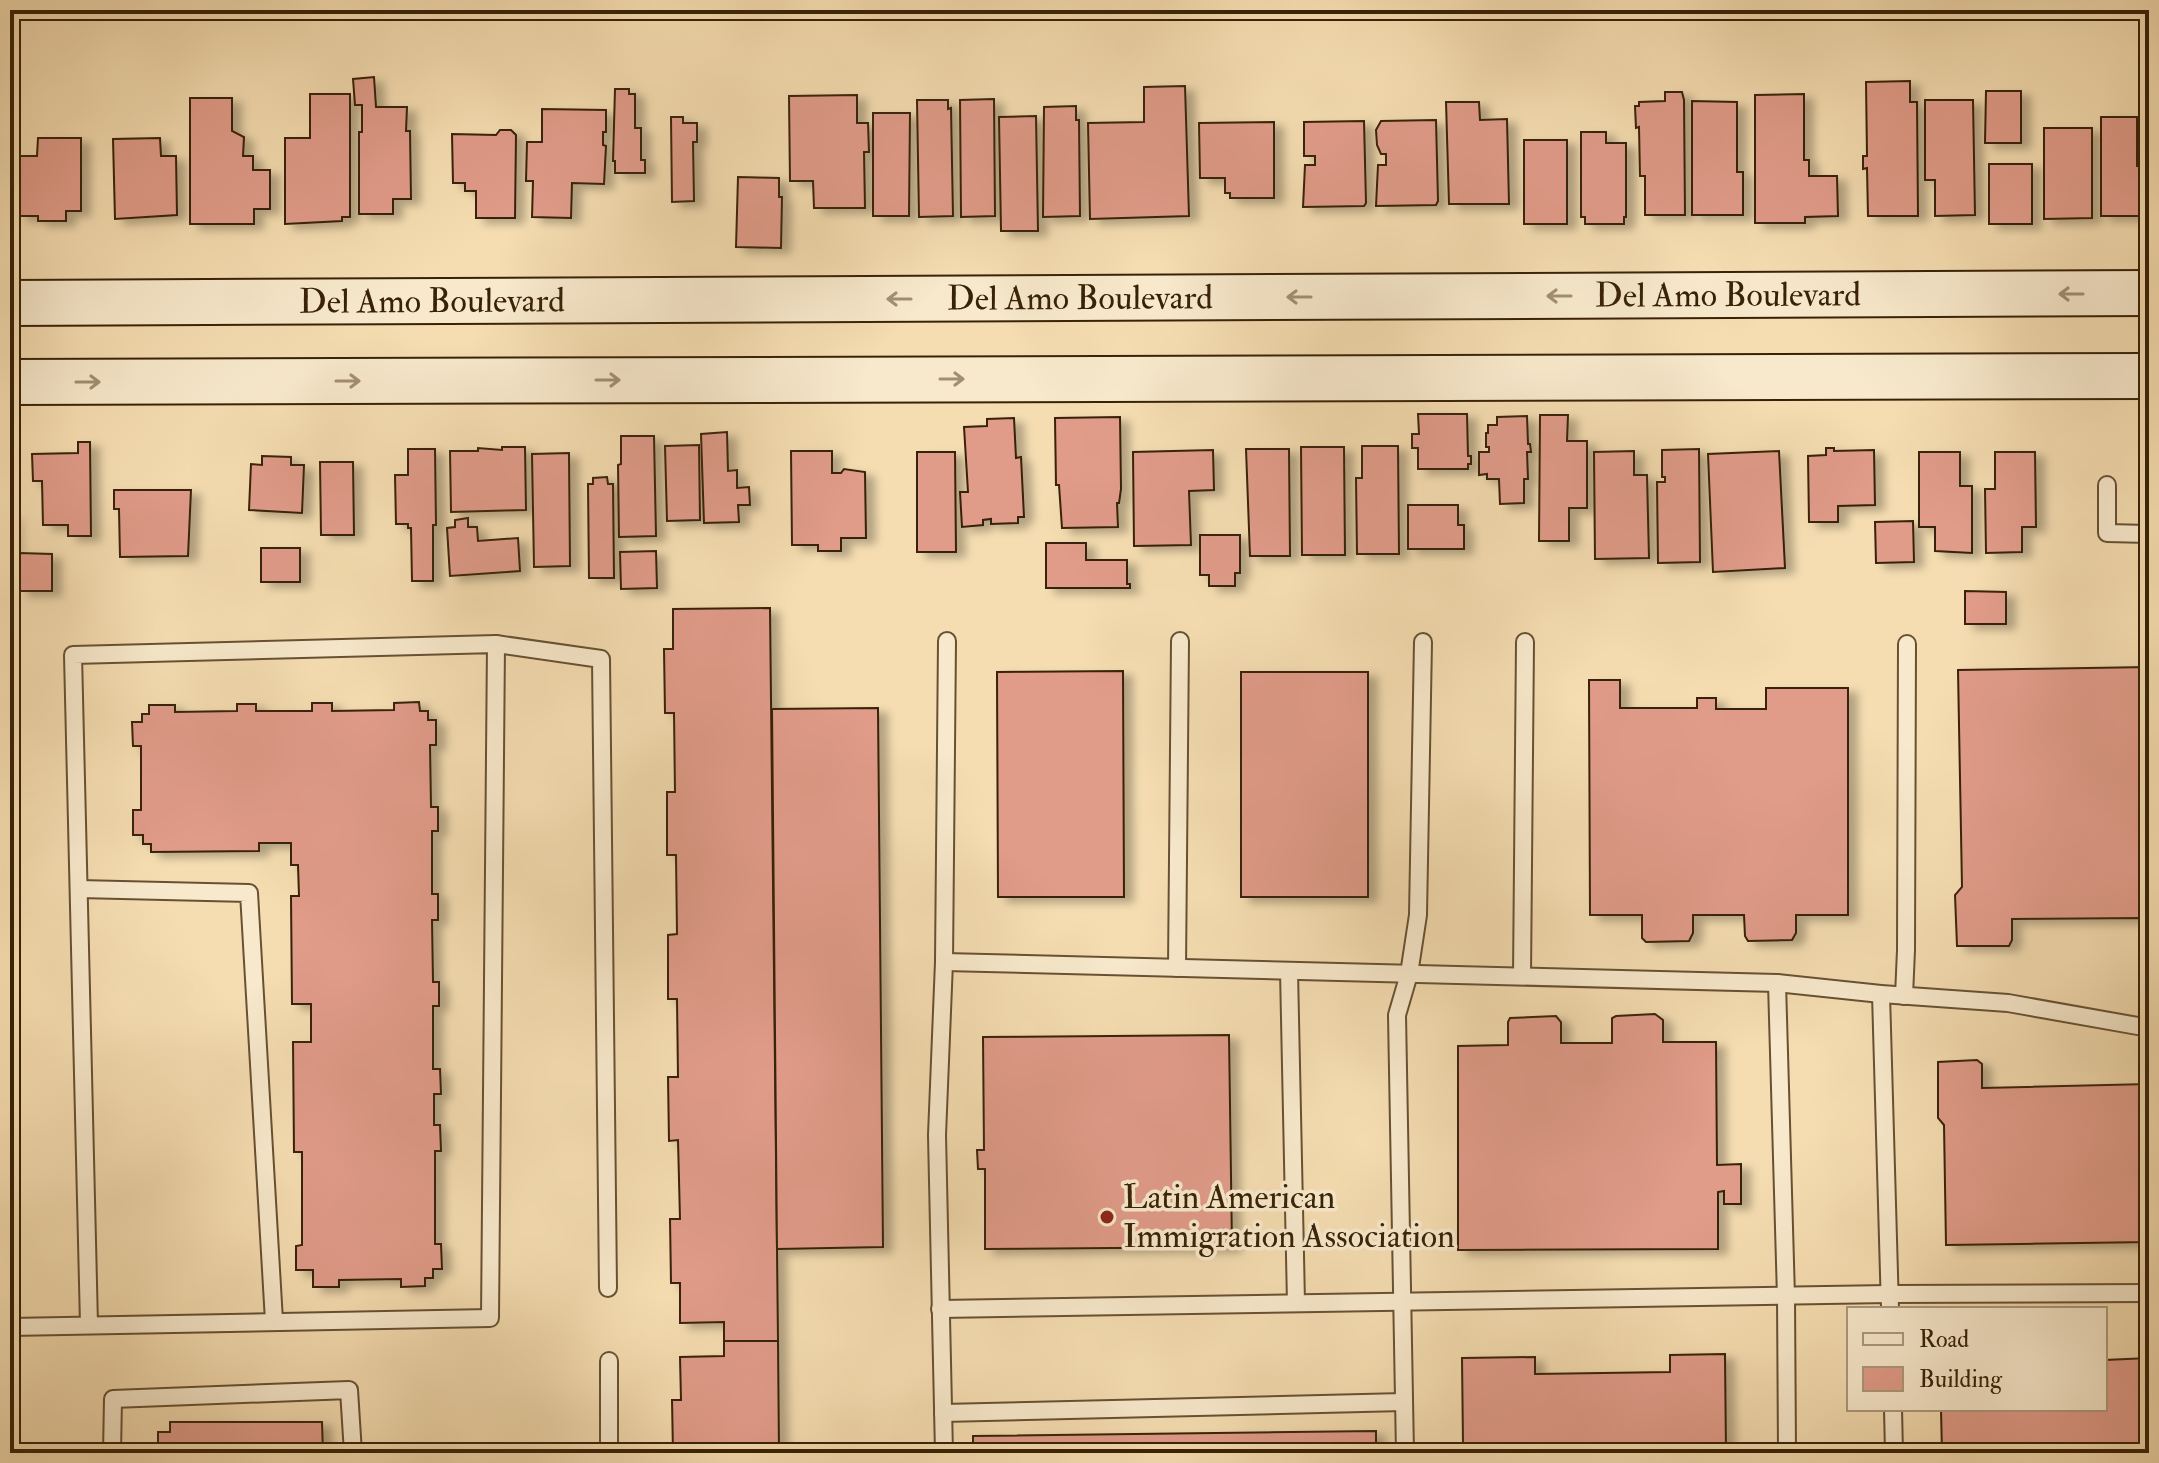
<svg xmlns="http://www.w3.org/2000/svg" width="2159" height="1463" font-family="'IM FELL Double Pica',serif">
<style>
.building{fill:#e09b89;stroke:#382207;stroke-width:2;filter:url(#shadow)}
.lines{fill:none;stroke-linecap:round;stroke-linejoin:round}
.lane-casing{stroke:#675132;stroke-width:20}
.secondary-casing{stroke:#382207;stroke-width:48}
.lane{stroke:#f8e9cc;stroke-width:16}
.secondary{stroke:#f8e9cc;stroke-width:44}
.oneway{stroke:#a28f73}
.poi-dot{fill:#8f2418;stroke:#f8e9cc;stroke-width:3}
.labels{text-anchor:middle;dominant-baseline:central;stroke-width:7;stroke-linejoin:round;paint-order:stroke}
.street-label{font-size:34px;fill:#382207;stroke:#f8e9cc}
.poi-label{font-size:34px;fill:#382207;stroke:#f8e9cc;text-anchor:start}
</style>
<defs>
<filter id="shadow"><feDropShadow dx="9" dy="5" stdDeviation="4" flood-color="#0004"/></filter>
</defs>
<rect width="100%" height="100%" fill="#f5ddb1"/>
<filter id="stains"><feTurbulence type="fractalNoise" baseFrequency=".0025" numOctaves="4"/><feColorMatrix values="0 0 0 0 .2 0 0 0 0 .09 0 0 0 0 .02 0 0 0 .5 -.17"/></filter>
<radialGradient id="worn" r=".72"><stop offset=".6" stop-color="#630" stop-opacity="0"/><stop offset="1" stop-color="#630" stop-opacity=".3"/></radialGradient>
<!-- building -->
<g class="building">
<polygon points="374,77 376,107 407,107 406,131 410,131 411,199 393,199 393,214 359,214 359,132 362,132 362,105 355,105 353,79"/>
<polygon points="1910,81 1910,102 1917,102 1918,216 1868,216 1867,168 1863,169 1863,156 1867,156 1866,82"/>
<polygon points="1185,86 1189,216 1090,219 1088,123 1144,122 1144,87"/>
<polygon points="615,89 629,89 629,94 635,94 635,128 641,128 641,160 645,160 645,173 615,173 615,161 613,161"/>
<polygon points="1986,91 2021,91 2021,143 1985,143"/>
<polygon points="1665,92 1682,92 1684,100 1685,215 1645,215 1645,176 1640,176 1639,127 1636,128 1635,106 1639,106 1639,102 1665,101"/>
<polygon points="310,94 350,94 350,217 342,217 342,221 285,224 285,138 310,138"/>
<polygon points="1804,94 1804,160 1809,160 1809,176 1837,176 1838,216 1805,217 1805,223 1755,223 1755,95"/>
<polygon points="857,95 857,123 868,123 869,152 864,152 865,208 814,208 813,181 790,181 789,96"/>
<polygon points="190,98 232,98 232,131 244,137 243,156 253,156 253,170 270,170 270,209 254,209 254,224 190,224"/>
<polygon points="994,99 995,216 961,217 960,100"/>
<polygon points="917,100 948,100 948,109 951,108 953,216 919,217"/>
<polygon points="1925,100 1973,100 1975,215 1935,216 1935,180 1925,180"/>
<polygon points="1692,101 1737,102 1737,172 1743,172 1743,215 1692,215"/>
<polygon points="1446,102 1479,102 1480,120 1507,119 1509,204 1449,204"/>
<polygon points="1076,106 1076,120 1079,120 1080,216 1043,217 1044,107"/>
<polygon points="542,109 606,110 606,132 603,132 603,145 606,146 604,184 572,183 571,218 532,217 533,181 526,181 527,142 542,142"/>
<polygon points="873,113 910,113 909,216 873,216"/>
<polygon points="1036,116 1038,231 1001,231 999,117"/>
<polygon points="671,117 683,117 683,123 697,123 697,142 693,142 694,201 672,202"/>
<polygon points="2101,117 2137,117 2137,166 2149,166 2149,216 2101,216"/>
<polygon points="1436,120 1438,201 1436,205 1376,206 1378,165 1386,165 1386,154 1381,154 1377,145 1376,130 1381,121"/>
<polygon points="1364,121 1366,203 1364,206 1303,207 1305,165 1315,165 1315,156 1304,156 1304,122"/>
<polygon points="1274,122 1274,198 1230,198 1230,193 1225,193 1225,178 1200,178 1199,123"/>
<polygon points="2044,128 2092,128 2092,218 2044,219"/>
<polygon points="500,130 511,130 516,135 515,218 476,218 476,191 465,191 465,183 453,183 452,134 496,135"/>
<polygon points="1581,132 1606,132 1606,143 1626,143 1626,217 1624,217 1624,224 1585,224 1585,217 1581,217"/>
<polygon points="38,138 81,138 81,211 66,211 66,221 38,221 38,216 19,216 19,156 37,156"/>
<polygon points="160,138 161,156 176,156 177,215 115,219 113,139"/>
<rect x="1524" y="140" width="43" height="84"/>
<rect x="1989" y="164" width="43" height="60"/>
<polygon points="738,177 779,178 779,197 782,197 781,248 736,247"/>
<polygon points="1418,414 1467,414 1468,456 1471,456 1471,464 1468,464 1468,469 1418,469 1418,448 1412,448 1412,434 1419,434"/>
<polygon points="1540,415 1568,415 1567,441 1587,441 1587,508 1569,508 1569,541 1539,541"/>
<polygon points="1527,416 1528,444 1530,444 1531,452 1527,452 1528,479 1524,479 1524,503 1500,504 1499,479 1487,479 1487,474 1479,475 1479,452 1489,452 1489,447 1486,447 1486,433 1488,433 1488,425 1497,425 1497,417"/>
<polygon points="1120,417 1121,489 1119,503 1117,503 1118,527 1062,528 1059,485 1056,485 1055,418"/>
<polygon points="1014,418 1016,458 1021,457 1024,517 1018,517 1018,523 991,524 991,519 983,520 983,525 962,527 960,492 968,492 964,427 987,426 987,419"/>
<polygon points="727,432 728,471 737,470 737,488 749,487 750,505 738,505 739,522 704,523 701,434"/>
<polygon points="621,436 654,436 656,536 619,537 618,465 621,464"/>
<polygon points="78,442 90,442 91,536 68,536 68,525 43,525 42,481 33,481 32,454 78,453"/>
<polygon points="699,445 700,520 667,521 665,446"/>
<polygon points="1362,446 1398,446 1399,554 1357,554 1356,478 1362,478"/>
<polygon points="502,447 525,447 526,510 451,512 450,451 478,451 478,448 502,450"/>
<polygon points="1301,447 1344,447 1345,555 1302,555"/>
<polygon points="1826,448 1834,448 1834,451 1874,450 1875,505 1838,506 1838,522 1809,522 1808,456 1826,455"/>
<polygon points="408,449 435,449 436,525 433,525 433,581 412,581 411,528 408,528 408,524 396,524 395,475 408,475"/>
<polygon points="1246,449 1289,449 1290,556 1250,556"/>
<polygon points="1699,449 1700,562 1658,563 1657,482 1665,482 1665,477 1662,477 1662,450"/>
<polygon points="1213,450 1214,490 1189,491 1191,545 1134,546 1133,452"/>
<polygon points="791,451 832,451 832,473 841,473 844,469 865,472 866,538 841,538 841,551 818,551 818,545 792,545"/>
<polygon points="1634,451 1634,475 1647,475 1649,558 1595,559 1594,452"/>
<polygon points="1779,451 1785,568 1713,572 1708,454"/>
<polygon points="917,452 955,452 956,552 917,552"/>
<polygon points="1919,452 1960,452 1960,486 1972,486 1972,553 1935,551 1935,527 1919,527"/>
<polygon points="1995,452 2035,452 2036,527 2022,527 2022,552 1986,553 1985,489 1995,489"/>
<polygon points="569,453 570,566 534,567 532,454"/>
<polygon points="262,456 291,457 291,465 304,465 302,513 249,510 251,464 262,465"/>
<polygon points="320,462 353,462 354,535 321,535"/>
<polygon points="607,477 608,484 613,484 614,578 589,578 588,484 593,484 593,478"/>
<polygon points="114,490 191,490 188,556 120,557 119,509 114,509"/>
<polygon points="1408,505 1458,505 1458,525 1464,525 1464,549 1408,549"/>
<polygon points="10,515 12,515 13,550 10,550"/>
<polygon points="468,518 468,527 477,527 478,541 518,538 520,571 450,576 447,528 455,527 455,520"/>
<polygon points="1913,521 1914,562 1876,563 1875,522"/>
<polygon points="1200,535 1240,535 1240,573 1235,573 1235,586 1209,586 1209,575 1200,575"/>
<polygon points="1046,543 1086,543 1086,560 1127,560 1127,584 1130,584 1130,588 1046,588"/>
<rect x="261" y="548" width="39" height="34"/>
<polygon points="656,551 657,588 621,589 620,552"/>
<polygon points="19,553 52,554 52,591 19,591"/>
<polygon points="1965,591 2006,592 2006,624 1965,624"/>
<polygon points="770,608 778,1341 724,1341 724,1322 680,1323 680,1283 671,1283 670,1219 680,1219 678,1140 669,1141 668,1077 678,1077 677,999 668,999 668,935 677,934 676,855 667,855 667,792 675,792 674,713 665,713 664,649 673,649 673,609"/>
<polygon points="2149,667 2149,945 2143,938 2143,918 2012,919 2012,940 2009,946 1957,946 1955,895 1962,887 1958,670"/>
<polygon points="1123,671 1124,897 998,897 997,672"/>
<rect x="1241" y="672" width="127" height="225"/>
<polygon points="1589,680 1620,680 1620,708 1697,708 1697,698 1716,698 1716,709 1766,709 1766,688 1848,688 1848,915 1796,915 1796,933 1792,940 1748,941 1745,936 1744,915 1693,915 1693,933 1689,941 1646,942 1642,938 1642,915 1590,915"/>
<polygon points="419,702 420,711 428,711 428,720 436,720 436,745 430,745 431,807 438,807 438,831 432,831 432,894 438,894 438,920 432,920 433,982 439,982 439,1006 433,1006 433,1069 440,1069 441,1094 434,1094 434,1125 440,1125 441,1151 435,1151 435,1244 441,1244 442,1269 433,1269 433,1278 425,1278 425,1286 401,1287 401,1279 339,1280 339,1287 313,1287 313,1270 296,1270 296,1246 302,1245 302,1152 294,1152 293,1042 311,1042 311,1004 292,1004 291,896 299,896 298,865 291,865 291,843 259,843 259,851 151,852 151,844 143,844 143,835 133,835 133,810 141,810 141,746 133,746 132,722 142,722 142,714 149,714 149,705 175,705 175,712 237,711 237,704 256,704 256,711 312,711 312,703 332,703 332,711 394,710 394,703"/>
<polygon points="878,708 883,1247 777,1249 772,709"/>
<polygon points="1655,1014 1663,1020 1663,1042 1716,1042 1717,1165 1741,1164 1741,1204 1724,1204 1724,1191 1718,1192 1718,1249 1458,1250 1458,1046 1508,1045 1508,1022 1510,1018 1556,1016 1561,1022 1561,1043 1612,1043 1612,1018 1616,1016"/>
<polygon points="1229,1035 1232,1247 985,1249 985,1169 978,1169 977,1150 984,1150 983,1037"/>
<polygon points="1977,1060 1982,1064 1982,1088 2149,1084 2149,1242 1946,1245 1944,1125 1938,1118 1938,1062"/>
<polygon points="724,1341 778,1341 779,1453 673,1453 672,1400 681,1400 680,1357 724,1356"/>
<polygon points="1725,1354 1726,1453 1456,1453 1456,1444 1463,1444 1462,1358 1535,1357 1535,1374 1670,1372 1670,1355"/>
<polygon points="2149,1358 2149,1453 1942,1453 1941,1409 2105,1409 2105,1360"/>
<polygon points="170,1422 322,1422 323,1453 158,1453 158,1432 170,1432"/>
<polygon points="1376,1431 1376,1453 973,1453 973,1436"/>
</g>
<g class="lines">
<defs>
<g id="lane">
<polyline points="2107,485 2107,533 2149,534"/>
<polyline points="496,644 601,659 608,1288"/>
<polyline points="79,889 249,893 274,1321"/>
<polyline points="944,962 1777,983 1881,994 2008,1003 2149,1028"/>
<polyline points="1177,968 1180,641"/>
<polyline points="1289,971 1296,1303"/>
<polyline points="1522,976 1525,642"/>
<polyline points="1777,983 1786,1297 1787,1453"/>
<polyline points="1881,994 1890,1309"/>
<polyline points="1904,996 1906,950 1907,644"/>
<polyline points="940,1309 1889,1294 2149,1293"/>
<path d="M10,1327c160,-3 320,-6 480,-9l6,-674 -423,11 16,670"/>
<polyline points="609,1361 609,1453"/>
<polyline points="1893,1409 1894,1453"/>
<polyline points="943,1413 1404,1402"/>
<polyline points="112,1453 113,1399 349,1390 353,1453"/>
<polyline points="944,1453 937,1135 944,962 947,641"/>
<polyline points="1405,1453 1397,1015 1409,974 1418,915 1423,642"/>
</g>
<g id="secondary">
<path id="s1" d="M10,303l2139,-10"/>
<polyline points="10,382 2149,376"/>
</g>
</defs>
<!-- lane casing -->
<use href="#lane" class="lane-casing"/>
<!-- secondary casing -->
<use href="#secondary" class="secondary-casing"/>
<!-- lane -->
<use href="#lane" class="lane"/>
<!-- secondary -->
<use href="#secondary" class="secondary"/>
</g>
<!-- one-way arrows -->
<defs><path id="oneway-shaft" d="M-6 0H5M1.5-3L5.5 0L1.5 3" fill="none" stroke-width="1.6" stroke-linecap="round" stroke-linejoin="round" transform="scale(2)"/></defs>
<g class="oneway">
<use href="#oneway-shaft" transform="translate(2071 294) rotate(180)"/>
<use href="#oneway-shaft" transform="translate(1559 296) rotate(180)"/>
<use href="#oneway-shaft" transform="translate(1299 297) rotate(180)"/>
<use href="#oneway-shaft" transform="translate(899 299) rotate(180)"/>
<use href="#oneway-shaft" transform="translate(952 379)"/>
<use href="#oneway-shaft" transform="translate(608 380)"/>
<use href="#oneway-shaft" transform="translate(348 381)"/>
<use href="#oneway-shaft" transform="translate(88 382)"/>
</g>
<!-- markers -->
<circle class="poi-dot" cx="1107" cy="1217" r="8"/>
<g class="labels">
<!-- street labels -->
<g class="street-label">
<text stroke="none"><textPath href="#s1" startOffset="1718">Del Amo Boulevard</textPath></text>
<text stroke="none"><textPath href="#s1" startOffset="1070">Del Amo Boulevard</textPath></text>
<text stroke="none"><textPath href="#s1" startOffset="422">Del Amo Boulevard</textPath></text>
</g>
<!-- poi labels -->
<g class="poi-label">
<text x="1123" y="1197">Latin American<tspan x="1123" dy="39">Immigration Association</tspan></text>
</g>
</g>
<!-- margin -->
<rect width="2159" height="1463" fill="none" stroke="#f5ddb1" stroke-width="40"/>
<rect x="12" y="12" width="2135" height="1439" fill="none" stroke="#382207" stroke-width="4"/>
<rect x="20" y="20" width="2119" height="1423" fill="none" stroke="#382207" stroke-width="2"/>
<!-- legend -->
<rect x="1847" y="1307" width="260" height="104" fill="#f8e9cc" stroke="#ab997d" stroke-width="2"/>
<rect x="1863" y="1333" width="40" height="12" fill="#f8e9cc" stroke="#ab997d" stroke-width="2"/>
<text x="1919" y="1347" font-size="24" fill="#382207">Road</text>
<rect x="1863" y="1367" width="40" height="24" fill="#e09b89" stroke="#ab997d" stroke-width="2"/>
<text x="1919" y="1387" font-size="24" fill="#382207">Building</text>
<rect width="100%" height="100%" filter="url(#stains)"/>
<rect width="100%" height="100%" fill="url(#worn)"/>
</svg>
